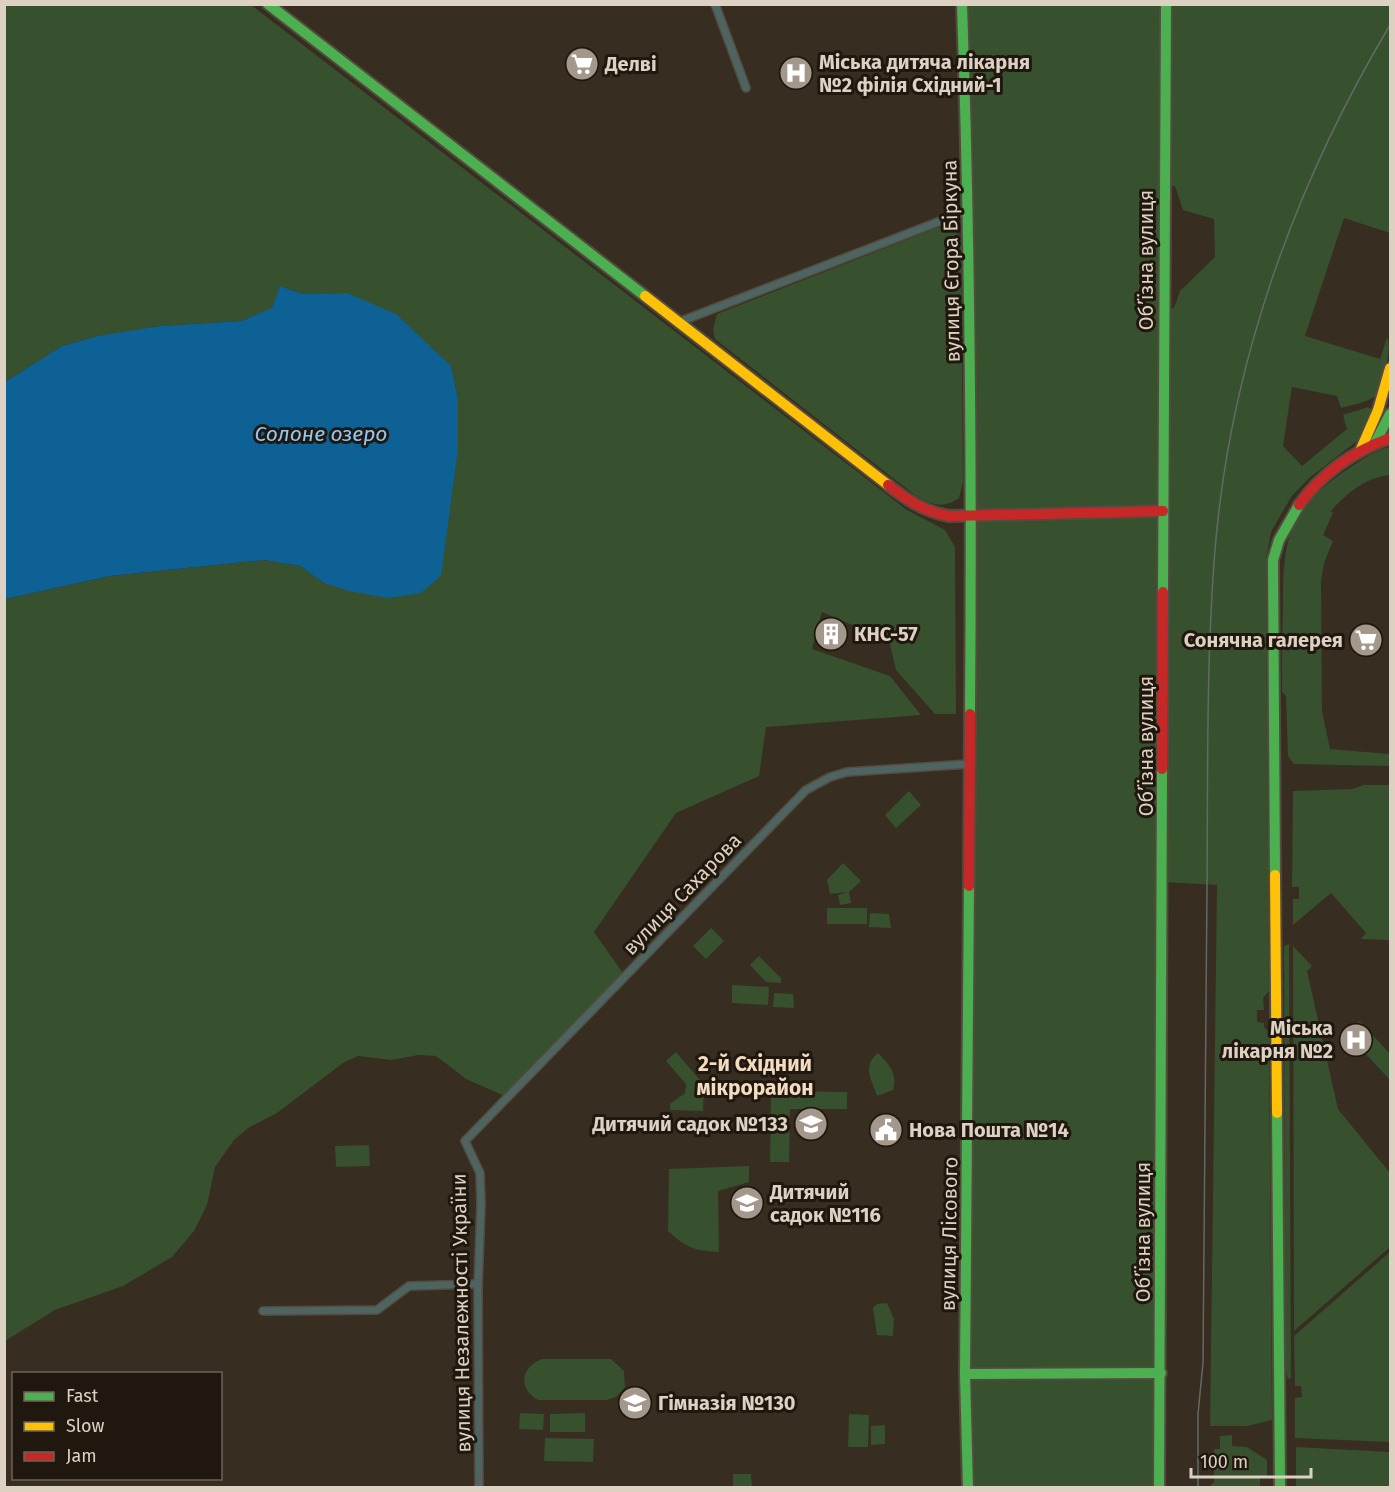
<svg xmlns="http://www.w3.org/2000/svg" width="1395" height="1492" font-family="'Fira Sans',sans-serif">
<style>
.green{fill:#37502d;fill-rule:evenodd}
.water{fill:#0e6194}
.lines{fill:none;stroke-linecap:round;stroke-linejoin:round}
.street-casing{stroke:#534b40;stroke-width:10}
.fast-casing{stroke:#534b40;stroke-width:14}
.slow-casing{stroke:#534b40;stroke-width:14}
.jam-casing{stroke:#534b40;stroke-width:14}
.street{stroke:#4e6460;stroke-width:7}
.fast{stroke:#4caf50;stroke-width:10}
.slow{stroke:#ffc107;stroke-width:10}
.jam{stroke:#c62828;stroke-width:10}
.tram{stroke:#626a65;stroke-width:1.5}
.labels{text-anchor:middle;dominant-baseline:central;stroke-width:6;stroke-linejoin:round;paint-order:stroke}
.poi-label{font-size:20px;font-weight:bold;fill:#ddd1c4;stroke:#20180e;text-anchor:start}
.street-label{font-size:20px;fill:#ddd1c4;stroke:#20180e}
.water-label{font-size:21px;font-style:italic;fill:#90c8f8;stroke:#20180e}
.neighbourhood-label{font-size:21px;font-weight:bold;fill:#f4dcc2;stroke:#20180e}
</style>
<rect width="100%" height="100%" fill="#372d21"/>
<!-- green -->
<g class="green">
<polygon points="5,5 251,5 907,510 945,530 955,547 956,714 935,714 896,670 889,641 822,612 812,649 890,676 921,715 766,727 759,776 676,813 594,932 625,976 507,1097 466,1079 436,1056 418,1055 392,1060 358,1056 343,1063 277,1113 248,1128 234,1140 215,1167 207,1205 194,1231 172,1257 123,1286 55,1310 5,1341 5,599 110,576 264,560 300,566 324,583 458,449 458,399 451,366 347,293 303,294 280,286 273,308 241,321 160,326 91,338 62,346 5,382"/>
<path d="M962,5h428v228l-46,-15 -39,118 75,23 7,-21c6,8 -5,53 -13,59 -8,6 -23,8 -33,11l-4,-12 -45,-9 -9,59 19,20 45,-37 -4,-14 25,-8 5,3 -12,28 -53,41 -17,18 -20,35 -5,28 3,431 -6,7 1,12h-7v12l7,1v4l5,5 3,388 -25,6h-37l7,-541 -53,-3 -5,605h-191l4,-992zM1164,185l11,1 8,24 31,9 1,38 -35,34 -6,17 -9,2z"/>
<path d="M939,227l13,3 9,6 2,246 -4,16c-16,11 -27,7 -43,-2l-201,-157 -2,-10 4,-15z"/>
<path d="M1390,447v28c-25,3 -42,17 -59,36l2,2 -10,22 10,6 -9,22 -3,18 1,130 8,38 60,5v12l-96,-2 -6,-8 -2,-60 -4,-4c0,-29 0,-59 1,-88 0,-63 4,-92 59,-131 15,-10 30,-22 48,-26z"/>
<polygon points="1364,785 1390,785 1390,940 1361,939 1366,933 1331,893 1293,925 1293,899 1299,899 1299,887 1292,887 1293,791 1352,789"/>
<polygon points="909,791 921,805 896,828 885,815"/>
<polygon points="843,863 861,881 849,892 851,903 840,905 838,895 847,892 830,894 827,880"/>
<rect x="827" y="908" width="40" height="16"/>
<polygon points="870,913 889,914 891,928 869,927"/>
<polygon points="711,928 724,941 706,959 693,946"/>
<polygon points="1289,944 1291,1378 1288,1379 1285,1369 1284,946"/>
<polygon points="1293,946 1312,966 1307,971 1338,1109 1390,1173 1390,1247 1294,1331"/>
<polygon points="759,956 781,978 781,983 766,982 750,965"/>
<polygon points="732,985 769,987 768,1005 732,1003"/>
<polygon points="774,993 793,994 794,1008 773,1007"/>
<path d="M1360,1021l30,33v26l-38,-41c-3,-9 0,-13 8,-18z"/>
<polygon points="676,1052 704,1085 703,1111 670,1110 670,1104 685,1093 686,1084 666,1061"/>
<path d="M878,1053c11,11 20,21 15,37l-16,6c-6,-18 -15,-30 1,-43z"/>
<polygon points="771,1091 847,1092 847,1109 790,1109 789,1162 770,1162"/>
<polygon points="369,1145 370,1166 336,1167 335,1146"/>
<path d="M749,1166v16l-31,9 1,61c-24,-1 -34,-5 -51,-21l1,-62z"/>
<polygon points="1390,1252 1390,1442 1295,1438 1295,1398 1302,1397 1301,1386 1295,1386 1294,1336"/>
<polygon points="887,1303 894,1319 893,1336 877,1335 873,1308 877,1304"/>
<path d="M542,1359h69l13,12 1,16 -9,10 -9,3h-69c-21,-12 -17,-33 4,-41z"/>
<polygon points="520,1413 544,1414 543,1430 519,1429"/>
<polygon points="585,1413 585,1432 550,1432 550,1414"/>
<polygon points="849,1414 869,1415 868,1447 848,1447"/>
<polygon points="885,1425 885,1444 871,1445 871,1426"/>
<polygon points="1232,1435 1232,1446 1247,1447 1267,1460 1267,1478 1260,1478 1260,1487 1211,1487 1211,1484 1214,1483 1214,1449 1220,1449 1220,1436"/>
<polygon points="545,1438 594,1439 593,1462 544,1461"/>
<polygon points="1296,1447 1390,1452 1390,1487 1296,1487"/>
<polygon points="733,1474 751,1474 752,1487 733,1487"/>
</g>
<!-- water -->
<polygon class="water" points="280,286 303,294 347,293 396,314 451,366 458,399 458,449 441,576 421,593 388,598 349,591 324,583 300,566 264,560 110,576 5,599 5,382 62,346 98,336 160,326 241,321 272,308"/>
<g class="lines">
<defs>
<g id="street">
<polyline points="715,4 746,88"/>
<polyline points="679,322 969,210"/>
<polyline points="263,1311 377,1310 409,1286 478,1284"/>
<polyline points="479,1488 478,1288 481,1204 480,1173 465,1141 806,790 830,777 847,772 969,764"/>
</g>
<g id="fast">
<polyline points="268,4 645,296"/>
<path d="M962,4c8,237 10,473 8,710"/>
<polyline points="1376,441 1390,414"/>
<polyline points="1163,592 1166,4"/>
<polyline points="1275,875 1273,560 1279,540 1299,505"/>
<polyline points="1277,1113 1280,1488"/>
<polyline points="965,1374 1161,1373"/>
<polyline points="968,1488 965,1374 969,886"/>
<polyline points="1159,1488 1162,769"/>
</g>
<g id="slow">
<polyline points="645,296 888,485"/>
<polyline points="1361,449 1378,410 1390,368"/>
<polyline points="1275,875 1277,1113"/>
</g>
<g id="jam">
<path d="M888,485c19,15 37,27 61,31l214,-5"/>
<path d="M1299,505c23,-32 55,-54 91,-67"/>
<polyline points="1162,769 1163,592"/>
<polyline points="969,886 970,714"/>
</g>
</defs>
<!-- street casing -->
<use href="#street" class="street-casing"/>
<!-- fast casing -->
<use href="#fast" class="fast-casing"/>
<!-- slow casing -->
<use href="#slow" class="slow-casing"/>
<!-- jam casing -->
<use href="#jam" class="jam-casing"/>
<!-- street -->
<use href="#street" class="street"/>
<!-- fast -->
<use href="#fast" class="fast"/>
<!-- slow -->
<use href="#slow" class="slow"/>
<!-- jam -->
<use href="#jam" class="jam"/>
<!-- tram -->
<path class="tram" d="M1198,1488v-74l5,-51c1,-158 3,-317 4,-475 1,-113 -1,-226 8,-338 15,-186 80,-366 175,-525"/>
</g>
<!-- icons -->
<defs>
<symbol id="supermarket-disc" viewBox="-11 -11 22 22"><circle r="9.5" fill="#a3988b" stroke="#20180e"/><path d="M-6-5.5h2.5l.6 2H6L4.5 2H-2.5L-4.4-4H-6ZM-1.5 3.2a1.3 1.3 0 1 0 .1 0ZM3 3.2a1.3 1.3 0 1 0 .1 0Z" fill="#fff"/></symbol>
<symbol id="hospital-disc" viewBox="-11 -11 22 22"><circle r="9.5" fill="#a3988b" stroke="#20180e"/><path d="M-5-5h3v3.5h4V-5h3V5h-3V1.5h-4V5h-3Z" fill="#fff"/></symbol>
<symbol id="building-disc" viewBox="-11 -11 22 22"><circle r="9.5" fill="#a3988b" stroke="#20180e"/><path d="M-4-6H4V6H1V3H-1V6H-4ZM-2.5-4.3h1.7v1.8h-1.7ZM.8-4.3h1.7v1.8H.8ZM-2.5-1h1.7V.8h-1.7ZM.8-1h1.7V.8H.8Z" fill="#fff"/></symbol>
<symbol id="school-disc" viewBox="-11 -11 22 22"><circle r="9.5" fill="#a3988b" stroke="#20180e"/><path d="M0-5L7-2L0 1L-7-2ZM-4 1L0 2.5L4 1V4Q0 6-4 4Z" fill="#fff"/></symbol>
<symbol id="civic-disc" viewBox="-11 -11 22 22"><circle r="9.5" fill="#a3988b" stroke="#20180e"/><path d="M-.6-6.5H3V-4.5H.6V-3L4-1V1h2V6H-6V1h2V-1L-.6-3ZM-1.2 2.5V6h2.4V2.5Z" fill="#fff"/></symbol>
</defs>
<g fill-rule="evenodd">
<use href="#supermarket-disc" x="563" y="45" width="38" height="38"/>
<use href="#hospital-disc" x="777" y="54" width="38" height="38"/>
<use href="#building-disc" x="812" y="615" width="38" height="38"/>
<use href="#supermarket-disc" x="1347" y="621" width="38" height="38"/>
<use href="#hospital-disc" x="1337" y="1021" width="38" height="38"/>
<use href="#school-disc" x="792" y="1105" width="38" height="38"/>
<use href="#civic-disc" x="867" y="1111" width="38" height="38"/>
<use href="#school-disc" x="728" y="1184" width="38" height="38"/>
<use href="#school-disc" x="616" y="1384" width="38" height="38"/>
</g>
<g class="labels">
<!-- poi labels -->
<g class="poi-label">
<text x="819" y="62">Міська дитяча лікарня<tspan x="819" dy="23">№2 філія Східний-1</tspan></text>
<text x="605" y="64">Делві</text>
<text x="854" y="634">КНС-57</text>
<text x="1343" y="640" text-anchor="end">Сонячна галерея</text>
<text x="1333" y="1028" text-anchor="end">Міська<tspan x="1333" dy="23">лікарня №2</tspan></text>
<text x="788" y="1124" text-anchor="end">Дитячий садок №133</text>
<text x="909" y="1130">Нова Пошта №14</text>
<text x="770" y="1192">Дитячий<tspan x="770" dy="23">садок №116</tspan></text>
<text x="658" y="1403">Гімназія №130</text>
</g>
<!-- street labels -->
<g class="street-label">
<text transform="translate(1146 260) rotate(-90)">Обʼїзна вулиця</text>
<text transform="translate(951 261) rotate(-91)">вулиця Єгора Біркуна</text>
<text transform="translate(1146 746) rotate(-90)">Обʼїзна вулиця</text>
<text transform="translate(682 894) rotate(-46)">вулиця Сахарова</text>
<text transform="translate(1143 1232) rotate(-90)">Обʼїзна вулиця</text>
<text transform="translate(949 1234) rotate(-89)">вулиця Лісового</text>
<text transform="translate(461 1313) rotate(-91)">вулиця Незалежності України</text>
</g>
<!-- water labels -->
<g class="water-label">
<text x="321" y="434">Солоне озеро</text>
</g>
<!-- neighbourhood labels -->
<g class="neighbourhood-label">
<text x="755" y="1064">2-й Східний<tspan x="755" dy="24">мікрорайон</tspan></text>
</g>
</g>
<!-- border -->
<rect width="1395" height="1492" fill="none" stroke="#ddd1c4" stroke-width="12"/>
<!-- legend -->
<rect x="12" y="1372" width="210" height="108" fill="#20180e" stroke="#6c6257" stroke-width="1.5"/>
<rect x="24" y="1392" width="30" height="9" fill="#4caf50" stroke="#6c6257" stroke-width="1.5"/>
<text x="66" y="1402" font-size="18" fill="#ddd1c4">Fast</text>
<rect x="24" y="1422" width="30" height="9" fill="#ffc107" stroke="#6c6257" stroke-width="1.5"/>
<text x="66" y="1432" font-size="18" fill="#ddd1c4">Slow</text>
<rect x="24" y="1452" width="30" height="9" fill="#c62828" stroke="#6c6257" stroke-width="1.5"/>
<text x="66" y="1462" font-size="18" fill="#ddd1c4">Jam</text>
<!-- scale -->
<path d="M1191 1468v9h120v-9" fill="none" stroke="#ddd1c4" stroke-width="3"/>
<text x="1200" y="1468" font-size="18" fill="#ddd1c4" stroke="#20180e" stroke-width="4.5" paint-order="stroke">100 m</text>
</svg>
